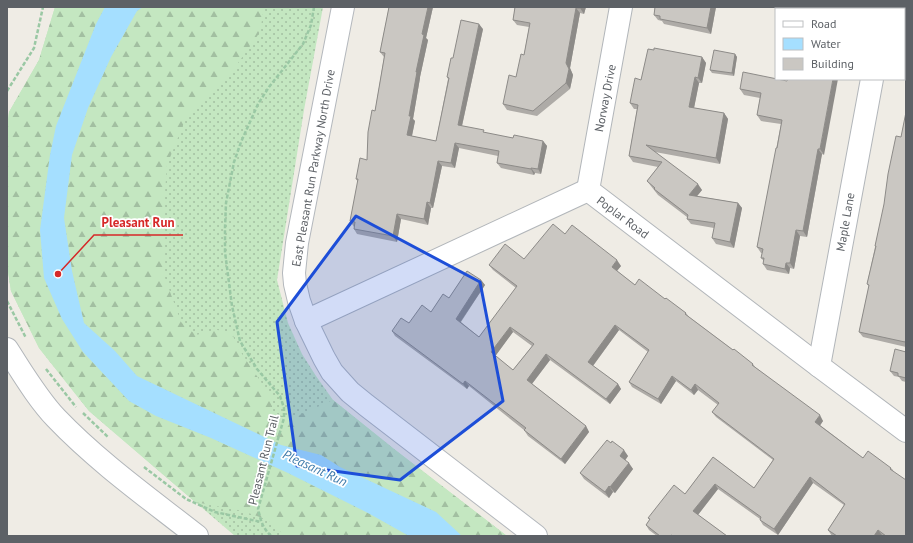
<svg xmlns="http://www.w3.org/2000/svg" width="913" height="543" font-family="'PT Sans',sans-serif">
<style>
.grass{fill:url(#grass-dots)}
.forest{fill:url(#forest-firs)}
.water{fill:#a5dfff}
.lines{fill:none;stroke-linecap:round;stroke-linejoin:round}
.minor-casing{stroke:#b2b6ba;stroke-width:24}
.secondary-casing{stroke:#b4b8bd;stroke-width:24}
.path{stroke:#9ac8a4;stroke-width:2.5;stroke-dasharray:4 2;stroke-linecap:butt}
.minor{stroke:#fff;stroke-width:22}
.secondary{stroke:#fff;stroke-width:22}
.wall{fill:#aeaba7;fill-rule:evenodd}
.shaded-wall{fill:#8d8b88}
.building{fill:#cac7c2;stroke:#8d8b88;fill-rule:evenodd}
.marked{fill:#1d4ed8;fill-opacity:0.2;stroke:#1d4ed8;stroke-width:3;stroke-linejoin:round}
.labels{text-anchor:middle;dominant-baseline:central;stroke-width:3.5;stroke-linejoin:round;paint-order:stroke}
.street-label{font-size:12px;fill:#5d6166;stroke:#fff}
.water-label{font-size:13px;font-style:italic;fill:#3d7aaa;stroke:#fff}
.leader{fill:none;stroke:#d62828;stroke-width:1.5}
.callout-dot{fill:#d62828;stroke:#fff;stroke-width:1.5}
.callout-label{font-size:13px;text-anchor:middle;font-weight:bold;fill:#d62828;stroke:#fff;stroke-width:3.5;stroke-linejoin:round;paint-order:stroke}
</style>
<defs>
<pattern id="grass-dots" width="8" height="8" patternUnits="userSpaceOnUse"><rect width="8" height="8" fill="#c4e7c1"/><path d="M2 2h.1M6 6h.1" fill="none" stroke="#a2bfa1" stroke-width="1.8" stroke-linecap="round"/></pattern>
<pattern id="forest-firs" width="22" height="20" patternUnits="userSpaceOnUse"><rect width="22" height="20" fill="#c4e7c1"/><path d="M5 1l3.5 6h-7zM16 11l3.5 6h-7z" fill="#a2bfa1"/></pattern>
</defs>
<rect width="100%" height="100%" fill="#efece5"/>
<!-- grass -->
<polygon class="grass" points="55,7 323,7 304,110 277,280 288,323 302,354 316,376 333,400 394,449 507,536 235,536 89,411 39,348 11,291 7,265 7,129 9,112 39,60"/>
<!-- forest -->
<g class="forest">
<polygon points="55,7 105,7 96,24 72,85 50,155 40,230 44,278 83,352 129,401 156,416 211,438 288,473 368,513 409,536 285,536 268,520 243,511 195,502 89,411 39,348 11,291 7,265 7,129 9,112 39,60"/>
<polygon points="143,7 264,7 260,32 233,70 187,115 167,165 163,218 165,278 181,322 196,335 217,330 232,332 236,345 271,397 273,415 295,417 333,400 394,449 507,536 462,536 436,512 340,467 321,455 281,445 137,376 115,351 84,323 72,271 64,218 72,154 88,108 111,57 137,11"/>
</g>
<!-- water -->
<polygon class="water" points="105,7 143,7 137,11 111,57 88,108 72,155 64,218 72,271 84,323 115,351 137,376 281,445 321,455 340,467 436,512 462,536 409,536 368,513 288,473 211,438 156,416 129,401 83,352 62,319 44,278 40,230 50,155 56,126 96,24"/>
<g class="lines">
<defs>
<g id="minor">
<polyline points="885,9 885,7"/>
<polyline points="588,190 819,366 906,431"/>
<polyline points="588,190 621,7"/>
<polyline points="306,321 588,190"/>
<path d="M7,349c15,23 30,49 49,69 42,44 94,81 141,118"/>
<polyline points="819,366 872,79"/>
</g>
<polyline id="secondary" points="343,7 297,243 294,273 295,284 299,301 306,321 324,358 332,372 350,392 366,405 536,536"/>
</defs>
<!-- minor casing -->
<use href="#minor" class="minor-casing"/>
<!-- secondary casing -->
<use href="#secondary" class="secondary-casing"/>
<!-- path -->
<g class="path">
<polyline points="7,91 34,48 43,7"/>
<polyline points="7,301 26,338"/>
<polyline points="46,369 76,407"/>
<polyline points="83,413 108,437"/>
<polyline points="144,467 186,499 215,512 261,522"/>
<path d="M271,536c-9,-9 -10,-15 -13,-27l26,-91v-10l-4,-12 -23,-27 -17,-28 -8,-35 -7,-54v-24l1,-25 8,-41 7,-20 17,-38 11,-17 34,-43 8,-19 3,-18"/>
</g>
<!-- minor -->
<use href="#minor" class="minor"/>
<!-- secondary -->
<use href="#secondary" class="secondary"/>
</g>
<!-- wall -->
<g class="wall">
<polygon points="389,7 433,7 426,38 428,40 420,77 420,78 413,119 415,121 412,136 436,141 448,79 447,77 453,58 483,29 462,126 486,133 513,138 543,141 547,146 541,174 535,173 534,175 501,168 497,163 498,156 459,148 455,168 442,166 433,208 431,208 428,225 401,219 397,242 357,234 354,229 354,227 350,221 358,182 356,179 367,160 375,111 384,57 380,52"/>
<polygon points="515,7 586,7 584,14 580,13 570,68 573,75 570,89 537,116 507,110 503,104 516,77 524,55 529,27 517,25 513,20"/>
<polygon points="655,7 716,7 711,34 664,24 662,21 658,20 654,15"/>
<polygon points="801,7 850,7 849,9 803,9"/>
<polygon points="654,50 702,57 706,63 702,83 699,83 694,108 724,113 728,119 720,164 655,152 702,190 697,196 738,203 742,208 734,248 716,244 712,238 714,228 691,224 687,219 687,217 658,195 647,181 658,167 633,162 629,156 637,109 634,109 630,103 641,80"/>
<polygon points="735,54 737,57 734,76 712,73 710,70"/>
<polygon points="787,81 824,155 822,154 807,237 800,236 794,269 790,268 789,274 767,270 763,264 764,261 761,258 762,253 761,253 757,247 781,124 761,121 757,115 760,98 744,95 740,89"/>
<polygon points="906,112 906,347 863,337 859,332 869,286 867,284 875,247 875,246 901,137"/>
<path d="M565,234l56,32 -4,5 18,14 30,14 21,14 3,4 44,33 20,14 2,3 68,54 -3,4 43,33 28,10 2,2 13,66h-23l-1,-1v1h-50l-4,-6 16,-25 -31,-22 -35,52 -15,-10 -3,-5v-1l-42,-30 -20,26 29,21h-70l-8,-6 -3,-5 4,-5 -2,-2 37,-24 28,-37 41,31 19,-28 -57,-43 -4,-5 6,-7 -20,-15 -4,5 -18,-14 -15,23 -29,-17 -3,-5 19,-30 -29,-22 -26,36 25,18 3,5 -11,15 -60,-44 -18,24 54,42 3,6 -24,32 -37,-28 -4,-6 -55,-44 -2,3 -72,-53 -3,-5 17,-8 22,-11 18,-14 32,-18 4,5 -24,37 18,15 37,-49 -23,-18 -4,-5 35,-6zM513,332l19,14 -19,24 -18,-14z"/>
<polygon points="906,352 906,382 902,381 899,377 894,376 890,371"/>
<polygon points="611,443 628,456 625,460 633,469 615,493 613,492 609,498 584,479 580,473"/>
</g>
<!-- shaded-wall -->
<g class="shaded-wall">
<polygon points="428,7 433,7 426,38 428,40 420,77 420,78 413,119 415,121 411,140 407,135 409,116 422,34"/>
<polygon points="581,7 586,7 584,14 580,8"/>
<polygon points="711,7 716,7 711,34 707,28"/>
<polygon points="844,7 850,7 849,9 844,9"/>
<polygon points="576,8 580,13 570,68 573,75 570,89 566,83 566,63"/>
<polygon points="479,24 483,29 461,130 458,125"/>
<polygon points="735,54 737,57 734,76 732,73"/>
<polygon points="702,57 706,63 702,83 698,78"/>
<polygon points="695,77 699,83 693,113 689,107"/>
<polygon points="833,79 838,79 824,155 820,149"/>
<polygon points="724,113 728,119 720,164 716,158"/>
<polygon points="543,141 547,146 541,174 538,169"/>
<polygon points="455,143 459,148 455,168 451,163"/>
<polygon points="818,149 822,154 807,237 803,231"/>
<polygon points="438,161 442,166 433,208 430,203"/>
<polygon points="531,168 535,173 534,175 531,169"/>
<polygon points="698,184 702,190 693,201 689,195"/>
<polygon points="427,202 431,208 428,225 424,219"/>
<polygon points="738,203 742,208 734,248 730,242"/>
<polygon points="397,214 401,219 397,242 393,236"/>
<polygon points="796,230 800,236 794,269 790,263"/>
<polygon points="617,260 621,266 615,273 612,267"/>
<polygon points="786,263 790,268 789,274 785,269"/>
<polygon points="481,280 485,285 459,324 456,319"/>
<polygon points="615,325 619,330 592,367 588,362"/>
<polygon points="510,327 513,332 494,358 491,352"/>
<polygon points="546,354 550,360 531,385 527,380"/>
<polygon points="672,376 676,381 661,404 658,399"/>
<polygon points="465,381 469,386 467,389 463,384"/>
<polygon points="618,384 621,389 610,404 606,399"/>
<polygon points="695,384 698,390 694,395 691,390"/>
<polygon points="820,415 823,421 819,427 815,422"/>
<polygon points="586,426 589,432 565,464 561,459"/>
<polygon points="624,450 628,456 624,462 620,456"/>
<polygon points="629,463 633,469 615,493 610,487"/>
<polygon points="810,477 813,483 778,535 774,529"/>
<polygon points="715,484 718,489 697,516 693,511"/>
<polygon points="609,486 613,492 609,498 605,492"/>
<polygon points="878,530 882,535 882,536 874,536"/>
</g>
<!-- building -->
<g class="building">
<polygon points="389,7 428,7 422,34 424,35 416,72 417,72 409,116 411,116 407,135 436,141 449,78 447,77 451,58 453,58 461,20 479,24 458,125 484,130 483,132 513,138 514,135 543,141 538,169 531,168 531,169 497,163 499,151 455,143 451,163 438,161 430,203 427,202 424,219 397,214 393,236 354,229 355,222 350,221 358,179 356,179 360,158 367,160 368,132 372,110 375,111 385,53 380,52"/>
<polygon points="515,7 581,7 580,8 576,8 566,63 569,69 566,83 533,111 503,104 509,75 516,77 521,54 524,55 530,23 513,20"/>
<polygon points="655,7 711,7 707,28 660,19 660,16 654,15"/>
<polygon points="809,7 844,7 844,9 810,9 810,7"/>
<polygon points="654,48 702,57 698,78 695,77 689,107 724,113 716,158 646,145 698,184 689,195 738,203 730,242 712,238 715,223 687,219 688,215 654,189 655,188 647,181 662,162 629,156 638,105 630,103 635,78 641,80 648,49 654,50"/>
<polygon points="714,50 735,54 732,73 710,70"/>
<polygon points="743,72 787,81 788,79 833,79 820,149 818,149 803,231 796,230 790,263 786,263 785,269 763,264 764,258 761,258 763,249 757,247 776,148 777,148 782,120 757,115 761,93 740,89"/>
<polygon points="906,112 906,339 905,342 859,332 869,285 867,284 876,246 875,246 884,204 888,174 896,136 901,137"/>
<path d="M553,224l12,10 7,-9 45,35 -5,7 23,18 4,-6 26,20 1,-1 20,15 -1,1 48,36 1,-1 19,15 -1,1 68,50 -5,7 48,36 5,-7 23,17 -1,1 16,11v56h-20l-8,-6 -4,6h-37l-9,-6 17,-26 -35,-27 -36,52 -14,-9 1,-3 -46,-33 -22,27 34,25h-54l-1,-1 -2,1h-10l-14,-11 4,-6 -2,-1 26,-33 11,9 28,-37 41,31 20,-29 -62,-47 7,-9 -24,-19 -4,6 -19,-14 -14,23 -29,-17 20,-32 -34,-25 -27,37 30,22 -12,15 -60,-45 -19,26 59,46 -25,33 -37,-29 2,-2 -61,-47 -2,3 -71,-53 9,-13 8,5 13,-18 9,7 12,-18 6,4 18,-27 14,9 -25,39 23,18 38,-51 -28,-21 16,-21 19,15zM510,327l24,17 -21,26 -22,-18z"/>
<polygon points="895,349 906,352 906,378 898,376 898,373 890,371"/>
<polygon points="607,440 611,443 612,441 624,450 620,456 629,463 610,487 609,486 605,492 580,473"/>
</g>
<!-- marked area -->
<path class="marked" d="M356,216l124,66 23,119 -103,79 -103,-14 -20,-144z"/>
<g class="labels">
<!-- street labels -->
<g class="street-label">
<text transform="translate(605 98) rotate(-79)">Norway Drive</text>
<text transform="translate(313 168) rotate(-80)">East Pleasant Run Parkway North Drive</text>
<text transform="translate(623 217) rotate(37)">Poplar Road</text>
<text transform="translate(845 222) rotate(-80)">Maple Lane</text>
<text transform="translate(263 460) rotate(-76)">Pleasant Run Trail</text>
</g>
<!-- water labels -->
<g class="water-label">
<text transform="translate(315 468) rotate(25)">Pleasant Run</text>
</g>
</g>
<!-- callouts -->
<path class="leader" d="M58 274L94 235H183"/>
<circle class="callout-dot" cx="58" cy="274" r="4"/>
<g class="callout-label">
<text x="138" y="227">Pleasant Run</text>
</g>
<!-- border -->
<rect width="913" height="543" fill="none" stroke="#5d6166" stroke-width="16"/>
<!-- legend -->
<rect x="775" y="8" width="130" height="72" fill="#ffffff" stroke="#bec0c2"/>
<rect x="783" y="21" width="20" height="6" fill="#ffffff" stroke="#bec0c2"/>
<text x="811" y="28" font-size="12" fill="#5d6166">Road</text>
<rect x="783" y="38" width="20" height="12" fill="#a5dfff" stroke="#bec0c2"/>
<text x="811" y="48" font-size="12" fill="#5d6166">Water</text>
<rect x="783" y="58" width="20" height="12" fill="#cac7c2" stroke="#bec0c2"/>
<text x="811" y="68" font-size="12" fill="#5d6166">Building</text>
</svg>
